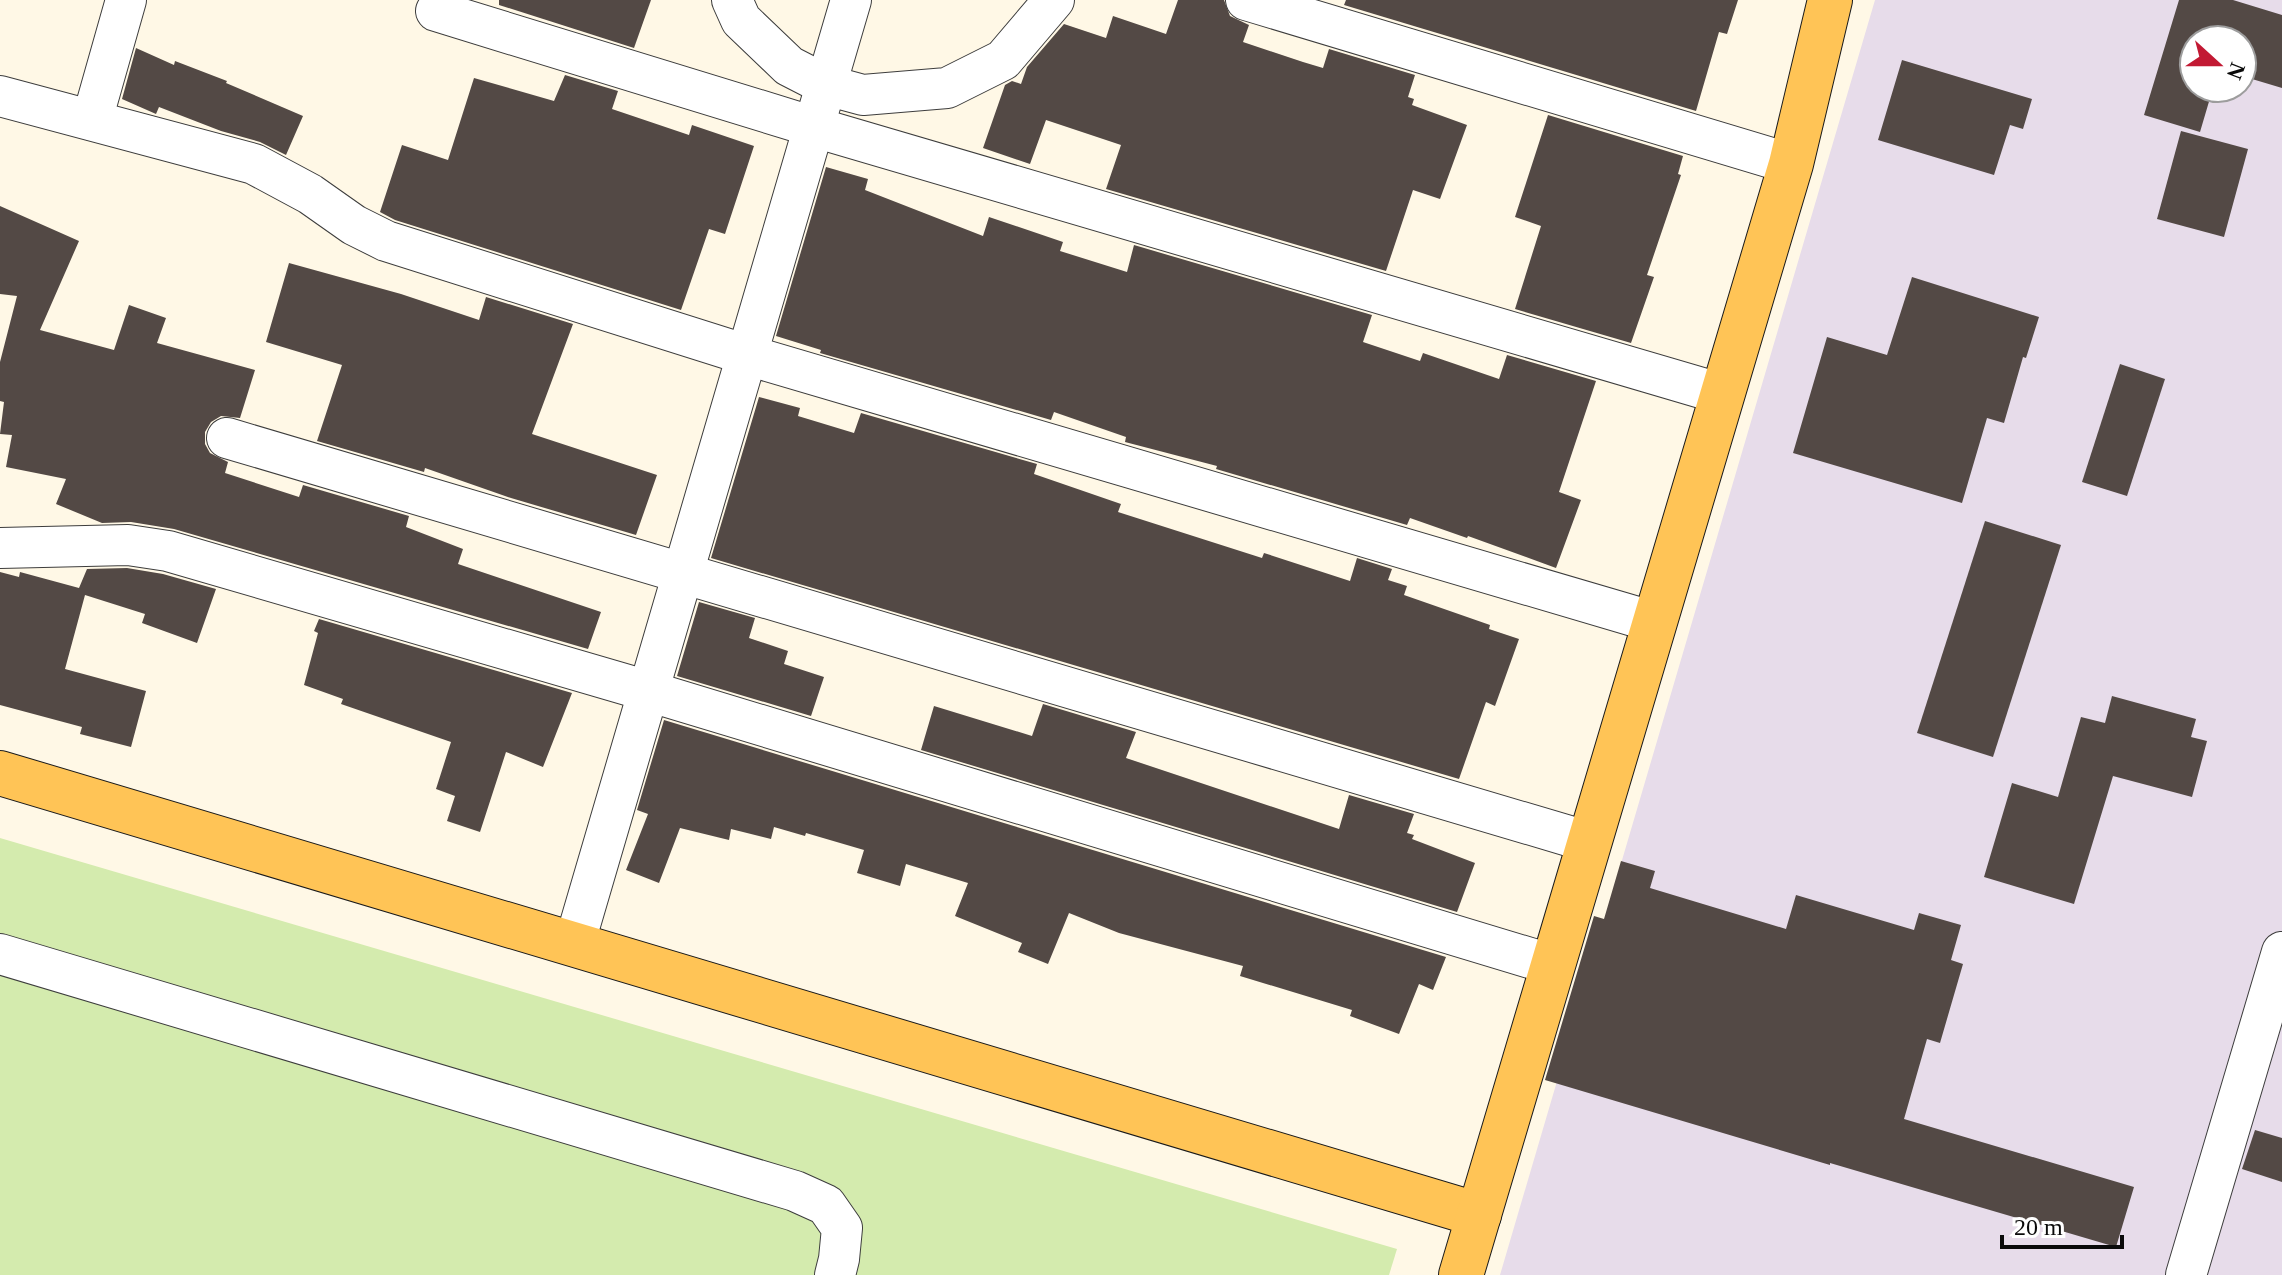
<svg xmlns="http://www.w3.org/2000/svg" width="2282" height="1275" font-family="'Times New Roman',serif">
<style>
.industrial{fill:#e7dcea;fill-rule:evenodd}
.green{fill:#d4ebae}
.building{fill:#534945}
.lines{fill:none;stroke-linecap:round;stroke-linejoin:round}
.minor-casing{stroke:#3d3d3d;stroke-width:42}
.major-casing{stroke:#1b1b1b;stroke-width:46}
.minor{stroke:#fff;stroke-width:40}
.major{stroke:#ffc456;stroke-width:44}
</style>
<rect width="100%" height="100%" fill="#fff8e6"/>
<!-- industrial -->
<path class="industrial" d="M1875,0h407v1275h-782zM2194,40h48v48h-48z"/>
<!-- green -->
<polygon class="green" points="0,838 1397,1249 1389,1275 0,1275"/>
<!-- building -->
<g class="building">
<polygon points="499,0 651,0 634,48 499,5"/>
<polygon points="1178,0 1224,0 1230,16 1249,25 1243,42 1303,62 1323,68 1329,49 1415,75 1408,97 1414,99 1412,105 1467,125 1440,199 1413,190 1386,271 1106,189 1121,145 1046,120 1030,164 983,148 1005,85 1012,81 1021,84 1027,67 1064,24 1106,38 1113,16 1166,34"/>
<polygon points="1346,0 1738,0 1727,34 1719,32 1696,111 1344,5"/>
<polygon points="2179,0 2233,0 2282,15 2282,88 2242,76 2242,40 2194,40 2194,88 2213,88 2200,132 2144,115"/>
<polygon points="136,48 174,65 175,61 227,81 226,83 303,116 286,155 260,142 221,131 159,107 156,114 122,99"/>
<polygon points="1902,60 2032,99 2023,129 2010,125 1994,175 1878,140"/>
<polygon points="565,75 618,91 612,109 689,135 692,125 754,146 725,234 709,229 681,310 395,220 380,212 402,145 448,160 474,78 554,101"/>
<polygon points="1548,115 1683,156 1678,174 1681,175 1647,275 1654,277 1631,343 1515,309 1541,226 1515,217"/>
<polygon points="2181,131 2248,149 2224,237 2157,219"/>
<polygon points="826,167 868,179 865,190 983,236 989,217 1063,242 1060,251 1127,272 1134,245 1372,315 1363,342 1420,361 1423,353 1499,379 1507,355 1596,381 1559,492 1581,500 1556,568 1468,536 1467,538 1410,518 1407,525 1216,469 1217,466 1125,442 1126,437 1054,412 1051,420 820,353 821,350 776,336"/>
<polygon points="0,206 79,241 40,330 114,350 129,305 166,318 157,343 255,370 240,418 221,416 211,422 205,432 205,444 210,453 228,462 225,473 299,497 303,485 409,516 406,527 463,549 458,564 601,612 588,649 174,529 131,522 102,523 56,504 66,479 6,467 12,435 0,434 4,402 0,401 0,362 17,296 0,294"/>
<polygon points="289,263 401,294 479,320 486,297 573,324 532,434 657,475 636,535 511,498 425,468 424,472 317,441 342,365 266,342"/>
<polygon points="1912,277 2039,317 2026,358 2023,357 2004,423 1987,418 1962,503 1793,453 1827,337 1887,355"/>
<polygon points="2120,364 2165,379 2127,496 2082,482"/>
<polygon points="759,397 800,408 798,416 854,433 861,413 1037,464 1034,474 1121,504 1118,512 1262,558 1264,553 1350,581 1357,558 1392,569 1388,580 1407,586 1404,595 1490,625 1489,629 1519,639 1495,706 1486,702 1459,779 711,558"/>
<polygon points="1985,521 2061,545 1993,757 1917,733"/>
<polygon points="127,568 163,574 216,589 197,643 142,623 145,614 85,595 65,669 146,691 131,747 80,734 82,727 0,705 0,572 19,577 20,572 79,588 87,569"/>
<polygon points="699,602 755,618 749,638 788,651 784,664 824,677 811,716 677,676"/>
<polygon points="319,619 572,693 543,767 506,752 480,832 447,821 455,796 436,789 451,742 341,704 343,699 304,685 318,633 314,631"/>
<polygon points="2112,696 2196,719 2191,737 2207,741 2192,797 2113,776 2074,904 1984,877 2012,783 2058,797 2081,717 2105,723"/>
<polygon points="1043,704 1136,732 1126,758 1339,829 1349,795 1414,814 1407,833 1414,835 1412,839 1475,863 1457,912 921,750 934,706 1032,736"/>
<polygon points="664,720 1446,957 1433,990 1419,984 1399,1034 1350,1016 1352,1010 1240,976 1243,966 1119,933 1069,913 1048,964 1018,952 1022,943 955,916 968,883 906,864 900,886 857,873 864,850 806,833 805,836 774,827 771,839 731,829 729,840 680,828 659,883 626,870 648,814 637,810"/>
<polygon points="1621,861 1655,871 1650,888 1786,929 1796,895 1914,930 1919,913 1961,925 1951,960 1963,964 1940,1043 1927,1039 1904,1119 2134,1187 2116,1247 1830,1163 1830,1165 1545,1080 1594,916 1604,919"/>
<polygon points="2255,1130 2282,1138 2282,1182 2242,1169"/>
</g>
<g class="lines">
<defs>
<g id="minor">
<polyline points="732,0 741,20 789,66 826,85 863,95 947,88 1003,60 1054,0"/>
<polyline points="1246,0 1791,164"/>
<polyline points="436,11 814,127 1722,394"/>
<polyline points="0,96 254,164 310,194 354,225 386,241 747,355 1654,622"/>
<polyline points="92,120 126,0"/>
<polyline points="227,438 1589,842"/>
<polyline points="0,548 128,545 168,551 648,691 1553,965"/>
<polyline points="574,945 851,0"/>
<polyline points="0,954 795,1191 826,1205 842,1228 839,1259 835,1275"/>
<polyline points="2186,1275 2282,952"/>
</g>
<g id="major">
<polyline points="0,773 1479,1215"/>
<polyline points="1461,1275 1791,164 1830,0"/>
</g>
</defs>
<!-- minor casing -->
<use href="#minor" class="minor-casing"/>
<!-- major casing -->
<use href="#major" class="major-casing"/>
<!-- minor -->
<use href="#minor" class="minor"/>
<!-- major -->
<use href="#major" class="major"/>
</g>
<!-- north arrow -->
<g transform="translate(2218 64) rotate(111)"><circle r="38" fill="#ffffff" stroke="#9d9d9d" stroke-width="2"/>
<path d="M0-6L14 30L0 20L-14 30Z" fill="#c21933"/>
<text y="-12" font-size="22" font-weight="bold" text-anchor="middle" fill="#0a0a0a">N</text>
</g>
<!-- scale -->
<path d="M2002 1235v12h120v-12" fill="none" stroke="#0a0a0a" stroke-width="4"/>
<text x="2014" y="1235" font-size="24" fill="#0a0a0a" stroke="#ffffff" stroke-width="6" paint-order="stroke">20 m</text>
</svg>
